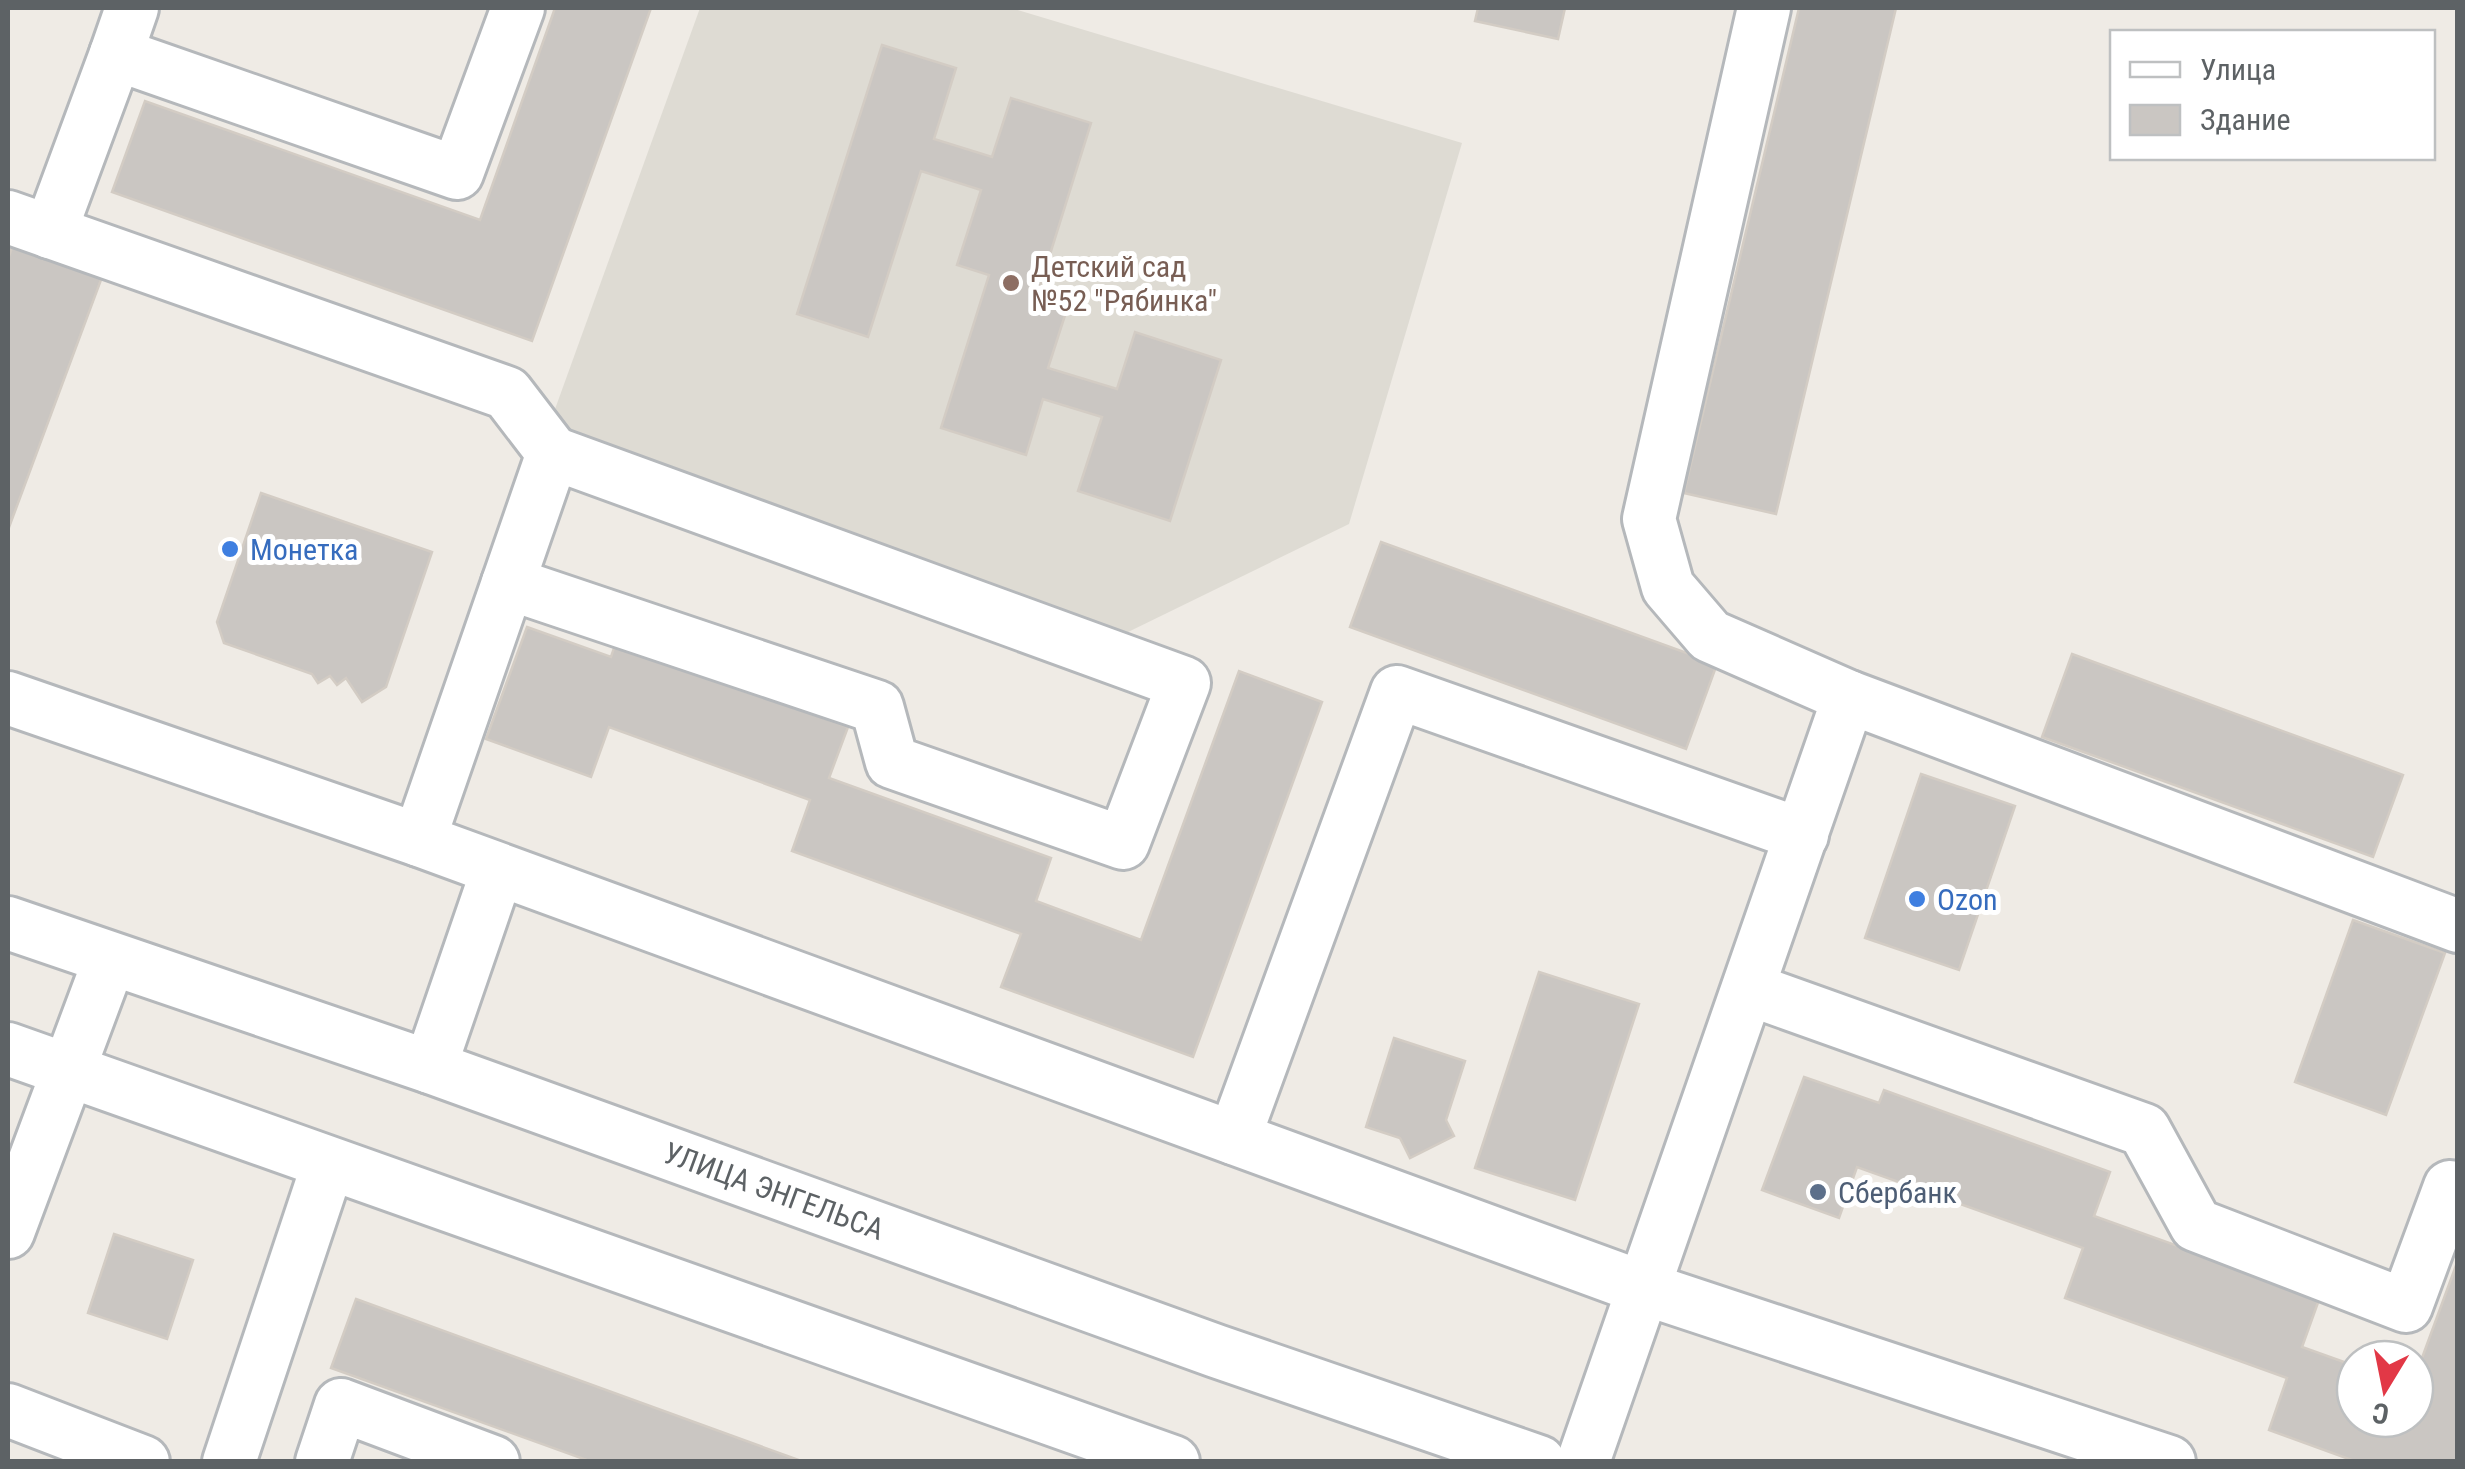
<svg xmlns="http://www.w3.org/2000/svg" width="2465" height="1469" font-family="'Roboto Condensed',sans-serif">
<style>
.education{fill:#dedbd3}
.building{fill:#cac6c2;stroke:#d3ccc4;stroke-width:2.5}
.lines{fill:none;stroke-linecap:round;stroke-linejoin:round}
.minor-casing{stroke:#b5b8bb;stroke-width:58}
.minor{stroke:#fff;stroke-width:52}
.education-dot{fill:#8d6e63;stroke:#fff;stroke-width:4}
.shop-dot{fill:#3f7fe0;stroke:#fff;stroke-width:4}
.service-dot{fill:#5c6f8a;stroke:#fff;stroke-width:4}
.labels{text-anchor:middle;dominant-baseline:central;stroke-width:10;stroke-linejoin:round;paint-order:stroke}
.education-label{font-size:30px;fill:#785e54;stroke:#fff;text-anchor:start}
.shop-label{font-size:30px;fill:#366cbe;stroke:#fff;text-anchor:start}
.street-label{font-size:30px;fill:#5d6265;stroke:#fff}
.service-label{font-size:30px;fill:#4e5e75;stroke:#fff;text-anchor:start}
</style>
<rect width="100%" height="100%" fill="#efebe5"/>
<!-- education -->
<polygon class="education" points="700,8 1011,8 1462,143 1349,524 1124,634 550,423"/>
<!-- building -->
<g class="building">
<polygon points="555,8 651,8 532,341 112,192 145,101 480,220"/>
<polygon points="1478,8 1565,8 1558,39 1475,21"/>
<polygon points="1799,8 1896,8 1776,514 1684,493"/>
<polygon points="882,45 956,68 934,139 992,157 1011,98 1091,123 1037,296 1068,306 1048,368 1117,389 1135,332 1221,360 1170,521 1078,491 1102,417 1043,399 1026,455 941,428 989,275 957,265 981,190 921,171 868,337 797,314"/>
<polygon points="16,236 105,269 8,530 8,259"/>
<polygon points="261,493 432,552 386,687 362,702 346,678 337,685 330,676 318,683 312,674 224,643 217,622"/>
<polygon points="1381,542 1717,664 1686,749 1350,627"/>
<polygon points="527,627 611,657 616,642 848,727 829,778 1051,858 1036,901 1141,940 1239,671 1322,702 1193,1057 1001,987 1021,934 792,851 810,800 609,727 591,777 486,739"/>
<polygon points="2072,654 2403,775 2373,857 2042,737"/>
<polygon points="1921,774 2015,806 1959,970 1865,938"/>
<polygon points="2353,920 2445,953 2386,1115 2295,1082"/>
<polygon points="1539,972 1639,1004 1575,1200 1475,1168"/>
<polygon points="1394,1038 1465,1061 1446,1120 1454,1136 1410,1158 1400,1138 1366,1127"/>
<polygon points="1804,1077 1879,1103 1884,1090 2110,1172 2094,1216 2320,1297 2302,1347 2355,1366 2355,1419 2415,1419 2415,1377 2458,1260 2458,1462 2357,1462 2269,1430 2287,1378 2065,1298 2083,1248 1857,1167 1839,1218 1762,1190"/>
<polygon points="114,1234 193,1260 167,1339 88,1313"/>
<polygon points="356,1299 804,1462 592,1462 331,1368"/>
</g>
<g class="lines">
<defs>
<g id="minor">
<polyline points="116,54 132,8"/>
<polyline points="8,217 507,393 553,453 419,840"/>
<polyline points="50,232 116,54 457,173 518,8"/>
<polyline points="508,583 877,707 892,762 1123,843 1184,683 553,453"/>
<polyline points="1849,697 2458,926"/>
<polyline points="8,698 419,840 1646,1289 2169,1462"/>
<polyline points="8,923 430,1067 1216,1351 1539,1462"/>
<polyline points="1749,989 2144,1130 2196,1225 2406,1306 2450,1187 2458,1190"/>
<polyline points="8,1049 1173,1462"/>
<polyline points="430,1067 497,872"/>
<polyline points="1234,1138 1397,692 1802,835"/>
<polyline points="8,1232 110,959"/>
<polyline points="8,1410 143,1462"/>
<polyline points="229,1462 328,1165"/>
<polyline points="322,1462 341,1405 493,1462"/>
<polyline points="1583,1462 1849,697 1710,636 1668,587 1649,519 1764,8"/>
</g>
</defs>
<!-- minor casing -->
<use href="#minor" class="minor-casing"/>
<!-- minor -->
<use href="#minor" class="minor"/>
</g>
<!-- markers -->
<circle class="education-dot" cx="1011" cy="283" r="10"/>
<g class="shop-dot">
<circle cx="230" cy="549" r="10"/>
<circle cx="1917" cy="899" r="10"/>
</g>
<circle class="service-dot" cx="1818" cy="1192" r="10"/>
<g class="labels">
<!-- education labels -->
<g class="education-label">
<text x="1031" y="266">Детский сад<tspan x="1031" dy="34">№52 "Рябинка"</tspan></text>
</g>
<!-- shop labels -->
<g class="shop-label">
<text x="250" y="549">Монетка</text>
<text x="1937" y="899">Ozon</text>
</g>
<!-- street labels -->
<g class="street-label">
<text transform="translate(774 1191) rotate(20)">УЛИЦА ЭНГЕЛЬСА</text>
</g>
<!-- service labels -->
<g class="service-label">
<text x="1838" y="1192">Сбербанк</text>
</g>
</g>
<!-- border -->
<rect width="2465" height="1469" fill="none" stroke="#5d6265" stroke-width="20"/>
<!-- legend -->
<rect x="2110" y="30" width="325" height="130" fill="#ffffff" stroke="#bec0c1" stroke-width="2.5"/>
<rect x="2130" y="62" width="50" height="15" fill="#ffffff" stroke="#bec0c1" stroke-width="2.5"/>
<text x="2200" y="80" font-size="30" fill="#5d6265">Улица</text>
<rect x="2130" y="105" width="50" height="30" fill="#cac6c2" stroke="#bec0c1" stroke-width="2.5"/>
<text x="2200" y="130" font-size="30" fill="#5d6265">Здание</text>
<!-- north arrow -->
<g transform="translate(2385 1389) rotate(190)"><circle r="48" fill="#ffffff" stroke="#bec0c1" stroke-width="2.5"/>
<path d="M0-8L18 38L0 25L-18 38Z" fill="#e23846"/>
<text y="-15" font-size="28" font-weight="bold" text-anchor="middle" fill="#5d6265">С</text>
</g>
</svg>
